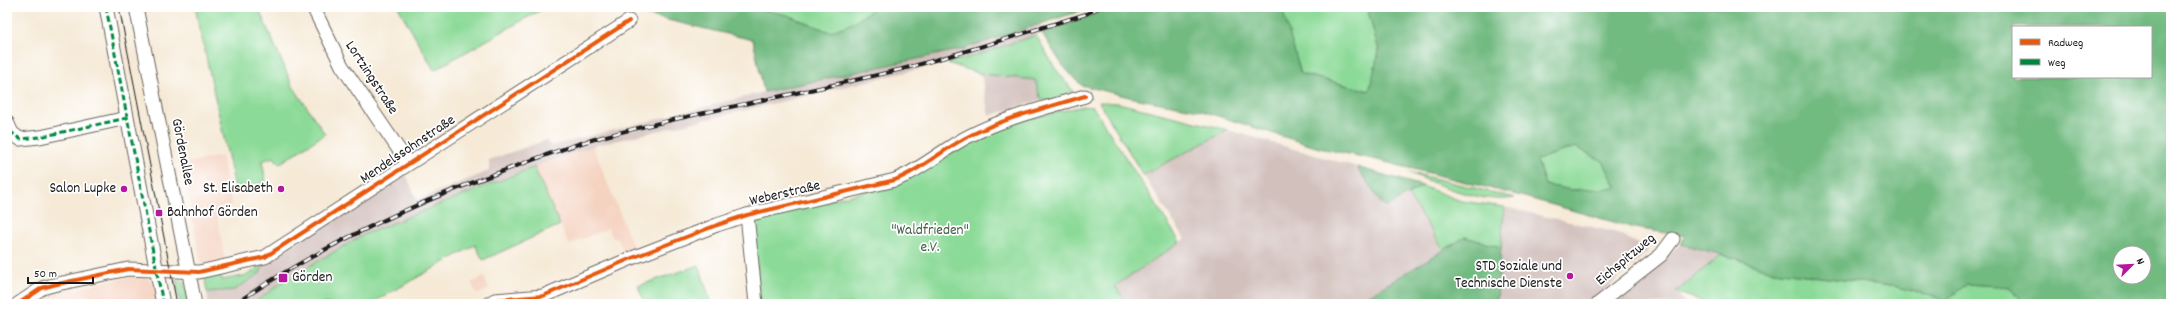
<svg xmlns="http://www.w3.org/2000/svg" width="2178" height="311" font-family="Dekko,sans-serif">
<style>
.built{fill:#f5d3c1}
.industrial{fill:#d1c0bc}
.green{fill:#8cda98;stroke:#547b5a}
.forest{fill:#71ba80;stroke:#466b4e;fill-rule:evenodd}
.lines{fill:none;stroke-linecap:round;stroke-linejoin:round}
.minor-casing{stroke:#68645d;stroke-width:15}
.minor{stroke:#fff;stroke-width:13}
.tram{stroke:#1c1c1c;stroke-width:1}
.rail-casing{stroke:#1c1c1c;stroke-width:4}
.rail{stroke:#fff;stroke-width:2.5;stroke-dasharray:8;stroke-linecap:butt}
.quiet{stroke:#00873e;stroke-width:3;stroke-dasharray:6 3;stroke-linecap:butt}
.cycleway-casing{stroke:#fff;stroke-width:6}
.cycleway{stroke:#e8590c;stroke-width:4}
.poi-dot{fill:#b5179e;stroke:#fff;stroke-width:1.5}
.labels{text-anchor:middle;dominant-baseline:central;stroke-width:3.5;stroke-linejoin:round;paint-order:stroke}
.street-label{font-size:15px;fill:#1c1c1c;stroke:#fff}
.poi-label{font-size:15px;fill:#1c1c1c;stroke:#fff;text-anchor:end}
.park-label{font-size:15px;fill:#435e47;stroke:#fff}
</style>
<rect width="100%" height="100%" fill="#fff"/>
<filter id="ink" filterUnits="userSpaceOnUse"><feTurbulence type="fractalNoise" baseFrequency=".025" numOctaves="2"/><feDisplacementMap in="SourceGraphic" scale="8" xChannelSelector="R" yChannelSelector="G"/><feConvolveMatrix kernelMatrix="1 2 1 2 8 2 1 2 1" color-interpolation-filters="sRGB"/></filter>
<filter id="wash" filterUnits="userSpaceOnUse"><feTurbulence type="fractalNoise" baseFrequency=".012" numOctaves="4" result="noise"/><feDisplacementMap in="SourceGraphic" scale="16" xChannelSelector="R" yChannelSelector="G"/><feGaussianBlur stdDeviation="0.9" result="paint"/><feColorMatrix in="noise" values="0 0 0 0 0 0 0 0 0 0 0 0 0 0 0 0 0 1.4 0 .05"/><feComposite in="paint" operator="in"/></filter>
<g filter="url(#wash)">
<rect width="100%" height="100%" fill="#f6ead7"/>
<!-- built -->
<g class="built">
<polygon points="593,146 634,249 624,252 617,237 613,239 608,228 569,245 534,167"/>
<polygon points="222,156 232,205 216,209 225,261 201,265 182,164"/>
<polygon points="130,277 146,278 150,280 156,288 159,304 29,304 51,293"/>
<polygon points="484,277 489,289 477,295 471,283"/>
</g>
<!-- industrial -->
<g class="industrial">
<polygon points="1040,25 1042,33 974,56 593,146 514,174 365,234 282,282 253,304 208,304 207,292 234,290 260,273 264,264 405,172 417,200 489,171 489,160 546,140 551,146 764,92 963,49"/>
<polygon points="981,74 1035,80 1041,100 989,116"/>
<polygon points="1228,130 1357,167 1381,203 1387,207 1408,195 1444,250 1355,304 1127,304 1114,286 1185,239 1143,175"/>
<polygon points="1504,207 1618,233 1649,250 1590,304 1492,304 1497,300"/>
<polygon points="1681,244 1721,255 1677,292 1685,304 1603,304"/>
</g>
<!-- green -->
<g class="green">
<polygon points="195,7 258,7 292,85 325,134 279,164 274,157 262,161 266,183 235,188"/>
<polygon points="398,7 546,7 434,70"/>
<polygon points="750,7 876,7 855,22 830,32 787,15"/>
<polygon points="1291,7 1367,7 1379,51 1370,91 1301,74 1283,15"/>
<polygon points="1036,35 1055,68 1073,91 1052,101 1041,100 1035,80 981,74 947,63 974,56"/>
<polygon points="1099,102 1118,103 1228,130 1143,175"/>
<polygon points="1083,106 1093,107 1180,242 1115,286 1127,304 759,304 754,230 755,222 761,217 892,185 963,144 1006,124"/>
<polygon points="1575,147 1603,161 1617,189 1573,190 1545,185 1537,160"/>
<polygon points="534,167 560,225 483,260 475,245 370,304 253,304 282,282 365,234"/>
<path d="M1408,172l107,26c-33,6 -77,-13 -107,-26z"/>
<polygon points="1422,186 1461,201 1504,207 1501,247 1465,237 1444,250 1408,195"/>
<polygon points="1721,255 1738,259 1766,270 1898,287 1946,300 1967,284 2010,287 2025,304 1710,304 1676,292"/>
<polygon points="264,264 260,273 234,290 207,292 205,279 220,270 222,280 248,275"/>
<polygon points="699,265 711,304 645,304 638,286"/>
<polygon points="176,280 184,282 189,304 180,304"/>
</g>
<!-- forest -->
<g class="forest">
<polygon points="612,7 750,7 787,15 830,32 855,22 876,7 1093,7 963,49 764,92 753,40"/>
<path d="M1107,7h184l-7,8 17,59 68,17 10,-40 -12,-44h804v290l-5,7h-141l-15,-17 -43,-3 -21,16 -48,-13 -132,-17 -28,-11 -57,-15 4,-8 -50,-8 -114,-32 -148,-37 -54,-11 -120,-38 -66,-12 -52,-13 -18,-19 -21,-33 45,-16zM2013,27h138v50h-138zM1575,147l28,14 14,27 -44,2 -28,-5 -8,-25zM2120,253h24v24h-24z"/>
<polygon points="1357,167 1422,186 1387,207 1381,203"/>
<polygon points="1465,237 1501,247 1497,300 1492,304 1355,304"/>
</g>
</g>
<g filter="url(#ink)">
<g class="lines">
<defs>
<g id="minor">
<polyline points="106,7 163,304"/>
<polyline points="136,7 195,304"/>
<polyline points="313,7 342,66 408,163"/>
<polyline points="7,122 12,133 20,139 40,137 127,118"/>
<polyline points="747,215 756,304"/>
<polyline points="18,304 42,288 53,285 128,269 199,272 265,257 629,21"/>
<path d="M488,304l7,-4 48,-4 89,-38 85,-33 30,-10 148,-35c28,-11 49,-32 76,-45 36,-18 75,-27 114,-39"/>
<polyline points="1598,304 1661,255 1673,239"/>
</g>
</defs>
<!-- minor casing -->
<use href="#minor" class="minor-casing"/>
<!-- minor -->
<use href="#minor" class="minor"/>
<!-- tram -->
<polyline class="tram" points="119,7 177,304"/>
<defs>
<path id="rail" d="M235,304c82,-56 175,-99 268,-133 32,-12 65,-25 99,-34 95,-25 192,-42 288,-65 66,-16 130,-38 196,-58l14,-7"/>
</defs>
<!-- rail casing -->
<use href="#rail" class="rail-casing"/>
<!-- rail -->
<use href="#rail" class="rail"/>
<!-- quiet -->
<g class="quiet">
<polyline points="106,7 163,304"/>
<polyline points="7,122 12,133 20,139 40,137 127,118"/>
</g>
<defs>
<g id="cycleway">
<polyline points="18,304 42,288 53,285 128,269 199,272 265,257 629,21"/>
<path d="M488,304l7,-4 48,-4 89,-38 85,-33 30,-10 148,-35c28,-11 49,-32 76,-45 36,-18 75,-27 114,-39"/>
</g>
</defs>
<!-- cycleway casing -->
<use href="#cycleway" class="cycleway-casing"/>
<!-- cycleway -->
<use href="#cycleway" class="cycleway"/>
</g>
</g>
<!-- markers -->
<g class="poi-dot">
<circle cx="124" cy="189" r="4"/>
<circle cx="281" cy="189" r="4"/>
<rect x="155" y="209" width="8" height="8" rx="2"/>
<circle cx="1570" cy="276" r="4"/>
<rect x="278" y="273" width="10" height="10" rx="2"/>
</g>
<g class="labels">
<!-- street labels -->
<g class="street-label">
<text transform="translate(371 78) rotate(57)">Lortzingstraße</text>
<text transform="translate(408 150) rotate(-34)">Mendelssohnstraße</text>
<text transform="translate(182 152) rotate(79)">Gördenallee</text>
<text transform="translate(785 194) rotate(-13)">Weberstraße</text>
<text transform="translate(1626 260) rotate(-40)">Eichspitzweg</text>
</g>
<!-- poi labels -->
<g class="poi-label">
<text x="116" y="189">Salon Lupke</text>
<text x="273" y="189">St. Elisabeth</text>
<text x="167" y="213" text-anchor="start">Bahnhof Görden</text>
<text x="1562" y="267">STD Soziale und<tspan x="1562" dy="17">Technische Dienste</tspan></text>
<text x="292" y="278" text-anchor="start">Görden</text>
</g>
<!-- park labels -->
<g class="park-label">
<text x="930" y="231">"Waldfrieden"<tspan x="930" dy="17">e.V.</tspan></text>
</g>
</g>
<!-- margin -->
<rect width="2178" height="311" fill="none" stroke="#fff" stroke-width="24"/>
<!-- legend -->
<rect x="2012" y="26" width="140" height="52" fill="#ffffff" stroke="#a4a4a4"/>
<rect x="2020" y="39" width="20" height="6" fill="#e8590c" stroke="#a4a4a4"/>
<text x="2048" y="46" font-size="12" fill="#1c1c1c">Radweg</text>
<rect x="2020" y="59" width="20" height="6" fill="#00873e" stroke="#a4a4a4"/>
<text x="2048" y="66" font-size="12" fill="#1c1c1c">Weg</text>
<!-- north arrow -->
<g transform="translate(2132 265) rotate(66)"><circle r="19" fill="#ffffff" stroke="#a4a4a4"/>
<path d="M0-3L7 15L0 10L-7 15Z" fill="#b5179e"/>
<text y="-6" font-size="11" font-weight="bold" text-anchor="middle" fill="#1c1c1c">N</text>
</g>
<!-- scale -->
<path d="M28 277v6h65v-6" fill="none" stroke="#1c1c1c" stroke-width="2"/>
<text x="34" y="277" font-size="12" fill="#1c1c1c" stroke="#ffffff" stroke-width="3" paint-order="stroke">50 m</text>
</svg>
